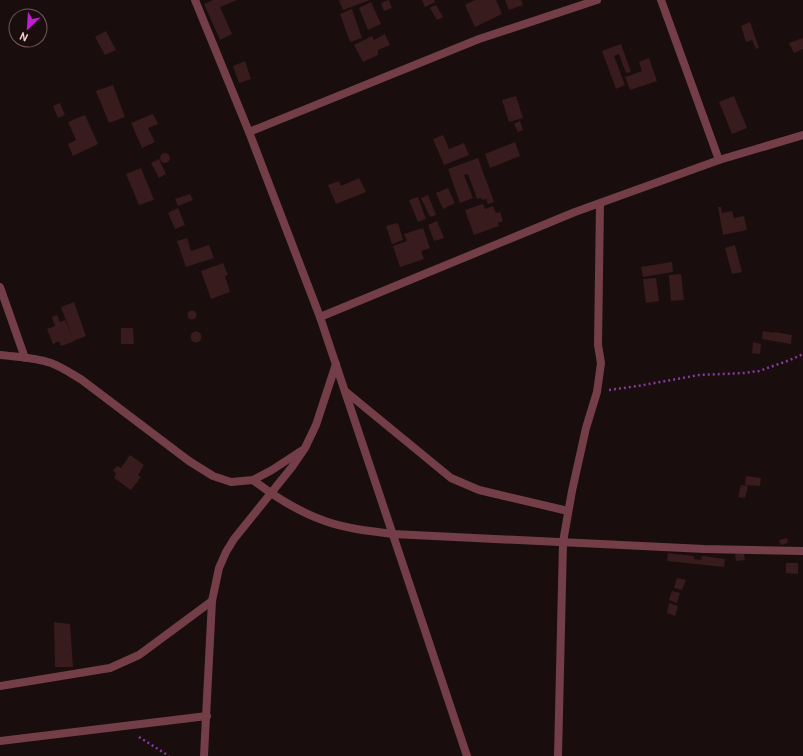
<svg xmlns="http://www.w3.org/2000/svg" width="803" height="756" font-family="Cabin,sans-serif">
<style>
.building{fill:#381b1c}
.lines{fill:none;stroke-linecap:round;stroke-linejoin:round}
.path{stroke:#833b9d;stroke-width:2.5;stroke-dasharray:2 3;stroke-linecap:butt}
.minor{stroke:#733e47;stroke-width:8}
</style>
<rect width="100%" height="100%" fill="#1a0d0d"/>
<!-- building -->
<g class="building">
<polygon points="213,0 237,0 220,7 232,34 220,40 204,4"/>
<polygon points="341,0 370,0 343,10 339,1"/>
<polygon points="388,0 389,0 392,8 384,11 381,3"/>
<polygon points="422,0 434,0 435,2 425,7"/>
<polygon points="475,0 496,0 502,14 475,27 465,5"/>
<polygon points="505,0 521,0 523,5 509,10"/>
<polygon points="371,2 381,24 368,30 359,8"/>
<polygon points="436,5 443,17 437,20 430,8"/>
<polygon points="352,9 362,38 350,42 340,14"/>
<polygon points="750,22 759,48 756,49 752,40 746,42 741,26"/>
<polygon points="106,31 116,50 105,55 95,37"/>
<polygon points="385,34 390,45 378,50 378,55 363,62 354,45 372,36 374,40"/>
<polygon points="803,38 803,49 794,53 789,43"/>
<polygon points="621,44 631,72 626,73 619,54 614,56 625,85 616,89 602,51"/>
<polygon points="649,58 657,81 630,90 625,77 642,71 639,62"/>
<polygon points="245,61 251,79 239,83 233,66"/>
<polygon points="113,85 125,117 109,123 96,91"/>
<polygon points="516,96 523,118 509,122 502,100"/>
<polygon points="734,96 747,128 732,134 719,102"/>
<polygon points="60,103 65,115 58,118 53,106"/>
<polygon points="153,114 158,124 148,128 155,142 142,148 131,123"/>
<polygon points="85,115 98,144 73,156 68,144 76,140 68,122"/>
<polygon points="520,121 523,130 518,132 514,124"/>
<polygon points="443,135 449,149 464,143 469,155 444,165 433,139"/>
<polygon points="515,142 520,156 490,168 485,154"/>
<circle cx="165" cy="158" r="5"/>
<polygon points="478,158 494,202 488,204 486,199 482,200 481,198 477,199 468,174 464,175 473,198 460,203 448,169"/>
<polygon points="159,159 166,174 159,178 151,163"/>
<polygon points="141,168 154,200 139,205 126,174"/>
<polygon points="359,178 366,192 336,204 328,185 339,181 341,186"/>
<polygon points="448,188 455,203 443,209 436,193"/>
<polygon points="190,194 193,200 178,206 175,199"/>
<polygon points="428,195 436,215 430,217 421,198"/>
<polygon points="418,197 426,219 418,222 409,200"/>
<polygon points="483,204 485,209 493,206 496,213 500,212 503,221 498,223 499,226 474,235 465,210"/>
<polygon points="718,207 721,207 722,213 732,211 734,218 744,216 747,230 723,235"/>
<polygon points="178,208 185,225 175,229 168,213"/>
<polygon points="437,221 444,238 434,241 428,225"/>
<polygon points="398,223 403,240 392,244 386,226"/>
<polygon points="423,228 430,248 421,251 424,259 400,267 393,246 407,241 404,234"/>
<polygon points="187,238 191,251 209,245 214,258 186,267 177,241"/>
<polygon points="735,245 742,272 732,274 725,248"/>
<polygon points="672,262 673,272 643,277 641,267"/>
<polygon points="223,263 228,275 225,276 230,292 211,299 201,271"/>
<polygon points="681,274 684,300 671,301 669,275"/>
<polygon points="656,278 659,301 646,303 643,279"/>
<polygon points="74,302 86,336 73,341 73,342 61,346 59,341 53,344 47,329 55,326 52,317 57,315 60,322 65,320 73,339 61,307"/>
<circle cx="192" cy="315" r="4.5"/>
<polygon points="121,328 133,328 134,344 121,344"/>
<polygon points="763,331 774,333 775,332 792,335 791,344 762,339"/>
<circle cx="196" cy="337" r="5.5"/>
<polygon points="753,342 761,344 760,354 752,353"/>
<polygon points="130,455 144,465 138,475 141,477 131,490 114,478 116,473 113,471 117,466 121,468"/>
<polygon points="746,476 761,478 760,486 745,485"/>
<polygon points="741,485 748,486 745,498 738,497"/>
<polygon points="787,538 788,543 781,545 779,540"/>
<polygon points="668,553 694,556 694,559 701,560 702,556 725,559 724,567 667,561"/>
<polygon points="744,553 745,560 736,561 735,554"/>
<polygon points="786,563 798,563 798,574 786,573"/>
<polygon points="677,578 686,580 682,590 674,588"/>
<polygon points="672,591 680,593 677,603 669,600"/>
<polygon points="669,603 678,606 675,616 667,613"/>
<polygon points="54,622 70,624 73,667 55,667"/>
</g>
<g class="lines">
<!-- path -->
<g class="path">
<polyline points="609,390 638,386 699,375 744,373 759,371 790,360 803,354"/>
<polyline points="139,737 169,756"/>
</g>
<!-- minor -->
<g class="minor">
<polyline points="195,0 249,132 320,317 467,756"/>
<polyline points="661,0 719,160"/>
<polyline points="249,132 479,39 597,0"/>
<polyline points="0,287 25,358"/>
<polyline points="320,317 575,212 719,160 803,135"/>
<path d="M0,355c17,2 34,2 51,8 11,4 21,11 31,17l107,81 24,15 18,6 22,-2 19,-10 29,-19"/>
<polyline points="345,391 451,478 479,490 568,511"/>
<path d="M253,480c22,17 46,32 72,41 22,8 45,10 68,13l311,15 99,2"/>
<polyline points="0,686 110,668 139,655 212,601"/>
<polyline points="0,741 207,716"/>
<polyline points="204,756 212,601 219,568 226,552 234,539 292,467 305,448 316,425 336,364"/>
<polyline points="558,756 563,542 572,491 586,428 597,392 601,363 598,345 600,204"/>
</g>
</g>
<!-- north arrow -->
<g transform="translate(28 28) rotate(205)"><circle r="19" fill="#1a0d0d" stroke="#73595b"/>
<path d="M0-3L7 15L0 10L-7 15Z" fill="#c01dd4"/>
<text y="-6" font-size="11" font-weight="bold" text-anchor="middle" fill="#f8ccd0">N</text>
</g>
</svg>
